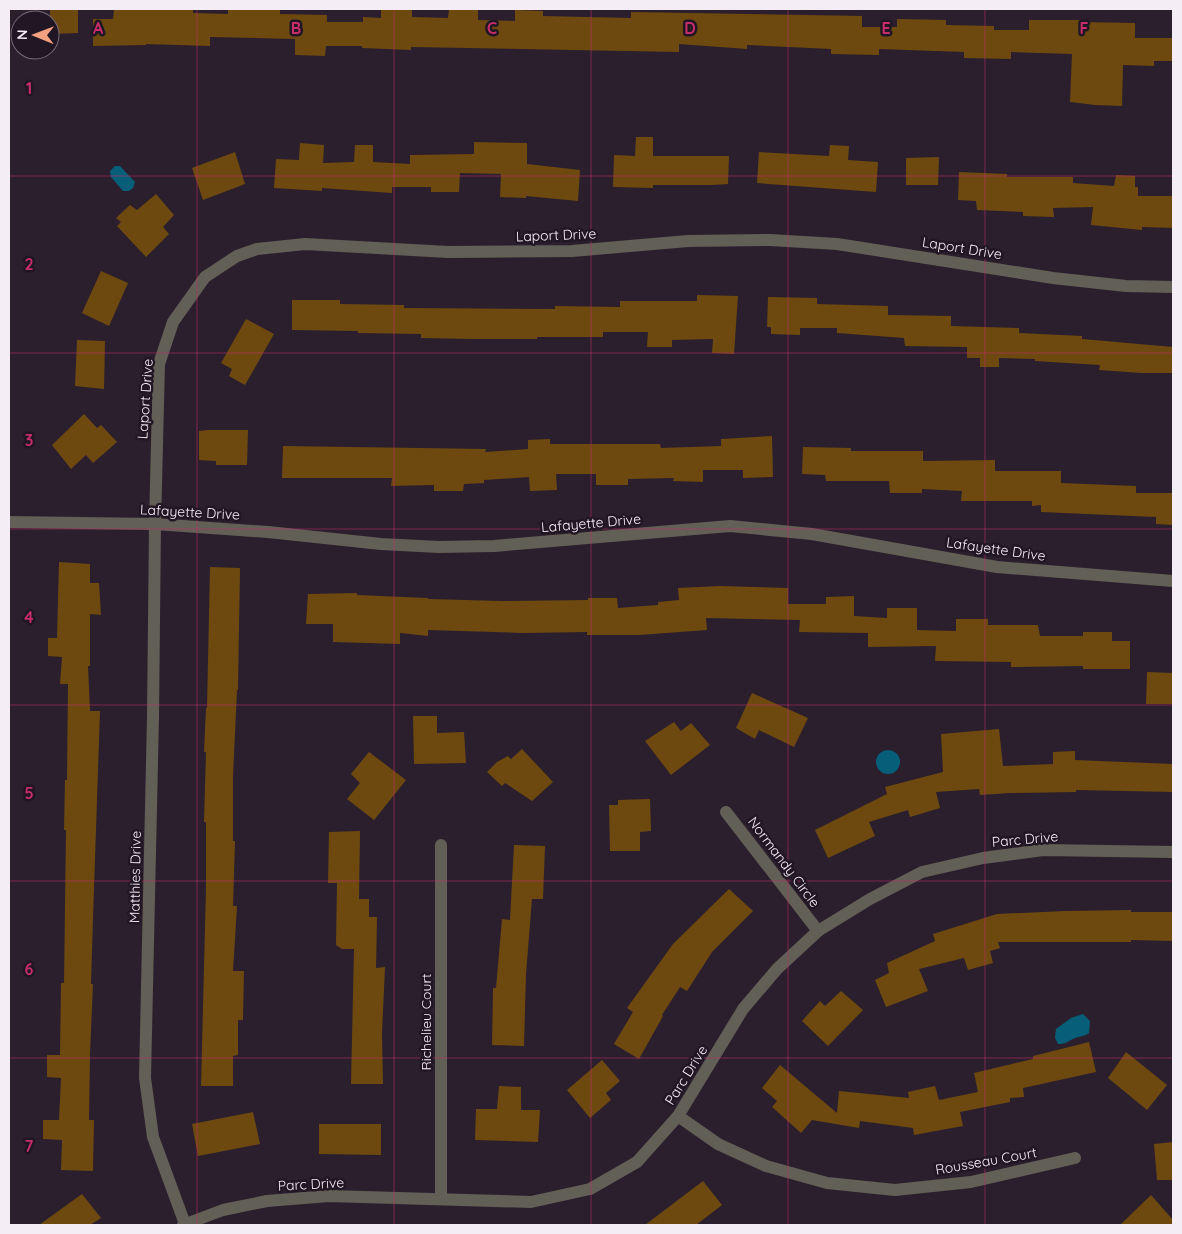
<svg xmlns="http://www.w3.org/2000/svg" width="1182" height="1234" font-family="Quicksand,sans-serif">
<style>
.water{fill:#075e79}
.building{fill:#6d490f}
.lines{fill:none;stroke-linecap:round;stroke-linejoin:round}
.minor{stroke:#625f56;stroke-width:12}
.grid{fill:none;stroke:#c72d6a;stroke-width:1;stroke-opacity:0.55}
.labels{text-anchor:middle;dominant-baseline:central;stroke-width:5;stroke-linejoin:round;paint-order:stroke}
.street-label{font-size:14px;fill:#f5edf6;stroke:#211623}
.grid-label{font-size:16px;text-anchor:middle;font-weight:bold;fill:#c72d6a;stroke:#211623;stroke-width:5;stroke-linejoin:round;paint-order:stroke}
</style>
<rect width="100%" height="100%" fill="#2b1f2d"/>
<!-- water -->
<g class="water">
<polygon points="115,166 120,166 135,182 133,188 129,191 123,191 111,177 110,171"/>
<circle cx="888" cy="762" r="12"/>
<path d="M1083,1014l7,7 -1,12c-6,4 -10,3 -16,6 -6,3 -8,5 -15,5l-3,-6 1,-9 15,-11z"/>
</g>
<!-- building -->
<g class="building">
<polygon points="50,9 78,9 78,33 50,34"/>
<polygon points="114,9 193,9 193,13 228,14 228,9 280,9 280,14 327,15 327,22 363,22 363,17 381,18 381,9 412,9 412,17 448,18 449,9 478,9 478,20 515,21 515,10 543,11 543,16 631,18 631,12 862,16 862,27 897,27 897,19 946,20 946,25 994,26 994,30 1029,30 1029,20 1081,20 1081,22 1135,23 1135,38 1173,38 1173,61 1154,61 1154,66 1123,65 1122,106 1095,105 1070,102 1072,54 1011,52 1011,59 964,58 964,52 879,49 879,55 831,54 831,49 747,45 747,49 679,44 679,52 411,47 411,50 362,48 362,46 326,46 325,56 295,55 295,39 210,37 210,46 146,44 146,45 93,46 93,19 113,19"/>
<polygon points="636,137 653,137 653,156 729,156 728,184 711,185 653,185 653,188 613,187 614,155 635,156"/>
<polygon points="474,142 527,143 527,164 580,170 578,201 526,196 526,198 500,197 501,174 460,173 459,192 431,192 431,187 392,187 392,193 322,188 322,191 274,188 276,159 299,160 300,143 324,145 323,163 354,162 355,145 373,145 373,162 410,164 410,155 474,154"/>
<polygon points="830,145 849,146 848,160 878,162 876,192 757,183 759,152 829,156"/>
<polygon points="235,152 245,184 203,200 192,168"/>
<polygon points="939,157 938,185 906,185 906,158"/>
<polygon points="959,172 1007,174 1007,177 1073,177 1073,183 1114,186 1116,175 1135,176 1135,187 1138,187 1138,196 1173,196 1173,228 1142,227 1142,230 1091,225 1093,207 1053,208 1054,217 1023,216 1023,212 977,210 976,201 958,200"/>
<polygon points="156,194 174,215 163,227 169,234 146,257 117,226 121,222 116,218 130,205 137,210"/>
<polygon points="101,271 128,283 109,326 82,313"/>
<polygon points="697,295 738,296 734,354 712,353 713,339 672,340 672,347 647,347 648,332 603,332 603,337 537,337 537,339 473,339 421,338 421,334 358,333 358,331 292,330 292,300 340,300 340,304 404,305 404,308 555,309 555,306 620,307 620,301 697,301"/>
<polygon points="768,297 817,298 817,304 888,306 888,315 951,316 951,326 1019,328 1019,333 1082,336 1082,339 1173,347 1173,373 1142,373 1099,370 1100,365 1035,361 1035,359 999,358 999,367 980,367 980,358 967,358 967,347 905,346 904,338 837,333 837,328 800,328 800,335 771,334 771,327 767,327"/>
<polygon points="246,319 274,334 245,385 229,376 232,369 221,363"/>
<polygon points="77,340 105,341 104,389 75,386"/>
<polygon points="84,414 97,428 101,425 117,442 93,463 86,455 71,469 52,445"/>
<polygon points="208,430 248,430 247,465 216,465 216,461 199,460 199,431"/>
<polygon points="772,436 773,477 743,478 743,470 703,470 703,482 673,481 674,478 628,479 628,485 596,485 596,474 556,474 557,490 530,491 529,477 484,480 484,483 464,484 463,491 434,491 434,485 391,486 392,478 282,478 283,446 486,449 485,452 528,449 528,440 550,439 550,444 660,444 661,448 721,446 721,439"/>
<polygon points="803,447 851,448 851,451 923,451 923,461 995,460 995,471 1061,471 1061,483 1136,486 1136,493 1173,493 1173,525 1156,524 1156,517 1041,512 1041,505 1032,506 1032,501 961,501 962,491 922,489 922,493 890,493 889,481 826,481 825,475 802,474"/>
<polygon points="59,562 90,564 90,583 99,583 101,615 90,614 90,666 88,666 90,711 100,711 93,918 91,984 93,984 90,1054 89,1120 94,1120 93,1171 61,1170 62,1140 43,1139 43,1120 59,1120 61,1078 47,1077 47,1055 60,1055 61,983 64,983 66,830 64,830 65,780 67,780 68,684 60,684 62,657 48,656 48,638 57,638"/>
<polygon points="210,567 240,568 238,690 237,690 233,776 233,841 235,841 233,906 237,906 233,971 244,971 243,1020 238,1020 238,1055 233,1056 233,1086 201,1086 206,888 206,822 204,822 206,752 204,752 206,708 207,708"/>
<polygon points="720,586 788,588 788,604 826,604 826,597 854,596 854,616 887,618 887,608 917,608 917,630 956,631 956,619 988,619 988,625 1038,625 1040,636 1083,636 1083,632 1112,632 1112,641 1130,641 1130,669 1083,669 1083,666 1011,667 1011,662 935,661 936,646 868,647 868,633 799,632 800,620 706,618 707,630 639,635 587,635 587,632 523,633 428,630 428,636 400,633 400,644 333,642 333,624 306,624 308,594 357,593 357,595 428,598 428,599 502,601 588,600 588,598 617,598 618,608 658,605 658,602 679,600 678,588"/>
<polygon points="1147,672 1173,673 1173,704 1146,704"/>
<polygon points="752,693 808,718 794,747 759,730 755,739 736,728"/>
<polygon points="413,716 437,716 437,733 464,732 466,763 414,764"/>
<polygon points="674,722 681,731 691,723 710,745 671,775 645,741"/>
<polygon points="999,729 1003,766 1053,764 1053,752 1075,751 1075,760 1173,764 1173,792 1076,790 1076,792 1010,793 980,795 979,789 936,792 940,808 910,817 908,810 869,822 875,836 828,858 815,830 887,794 885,787 943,772 941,734"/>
<polygon points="522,749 553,782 532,801 505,783 502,786 487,772 497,762 508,756 511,759"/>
<polygon points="369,752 406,780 374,820 347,799 360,783 351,774"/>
<polygon points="650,799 651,831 640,832 640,851 610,851 609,805 618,805 618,800"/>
<polygon points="360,831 359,899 369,899 369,917 377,917 376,968 385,967 382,1033 383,1084 351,1084 354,949 342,949 336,945 337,883 328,883 329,832"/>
<polygon points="514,845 545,846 543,899 532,899 526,974 524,1046 492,1045 493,988 496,988 502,919 510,920"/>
<polygon points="729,889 753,911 712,952 687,991 680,987 662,1015 663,1016 639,1059 614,1044 633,1012 627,1008 673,944"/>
<polygon points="1131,910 1131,912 1173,912 1173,941 1131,940 1131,942 998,942 1000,948 990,951 993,963 968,970 964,958 919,969 928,991 886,1007 875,980 889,973 887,963 935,941 933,934 997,914 1065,911"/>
<polygon points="841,991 863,1010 828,1046 802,1021 820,1001 825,1006"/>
<polygon points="1089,1042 1096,1072 1023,1088 1024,1097 1010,1098 1010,1102 960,1112 963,1126 914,1135 913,1128 860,1121 859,1128 812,1120 801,1133 772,1107 777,1101 762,1088 780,1065 837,1113 839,1091 909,1098 908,1092 935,1086 939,1100 978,1092 974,1073 1033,1059 1033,1056"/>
<polygon points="1126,1052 1167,1085 1147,1110 1108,1078"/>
<polygon points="602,1060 620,1081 606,1093 611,1100 590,1118 567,1090"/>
<polygon points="499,1086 521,1087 521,1110 540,1110 538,1142 475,1140 476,1109 497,1109"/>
<polygon points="253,1112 260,1144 198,1156 192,1124"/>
<polygon points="319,1124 381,1124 381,1155 319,1154"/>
<polygon points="1173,1142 1173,1180 1157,1180 1154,1144"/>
<polygon points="703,1181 722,1205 696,1225 645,1225"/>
<polygon points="82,1194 101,1218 90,1225 39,1225"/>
<polygon points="1151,1195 1173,1220 1173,1225 1120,1225"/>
</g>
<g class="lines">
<!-- minor -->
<g class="minor">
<polyline points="9,522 155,524 268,532 381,544 439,547 494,546 730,526 812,534 997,567 1173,581"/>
<polyline points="726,812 818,931"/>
<polyline points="678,1116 718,1144 766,1166 827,1183 895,1190 971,1182 1075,1158"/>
<polyline points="441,1199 441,845"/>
<polyline points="185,1224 153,1137 145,1078 153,717 155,524 159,364 173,322 205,277 237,256 257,249 305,244 448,252 572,251 688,241 770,240 837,244 1053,278 1126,286 1173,287"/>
<polyline points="183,1225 223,1210 267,1201 329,1196 531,1202 590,1189 637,1162 678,1116 743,1009 777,969 818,931 870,899 922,872 983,858 1043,850 1173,852"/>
</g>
</g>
<!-- grid -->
<path class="grid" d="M197,9v1216M394,9v1216M591,9v1216M788,9v1216M985,9v1216M9,176h1164M9,353h1164M9,529h1164M9,705h1164M9,881h1164M9,1058h1164"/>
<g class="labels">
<!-- street labels -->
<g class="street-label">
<text transform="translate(556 235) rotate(-2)">Laport Drive</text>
<text transform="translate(962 248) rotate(9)">Laport Drive</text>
<text transform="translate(145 399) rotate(-86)">Laport Drive</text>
<text transform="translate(190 512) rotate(3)">Lafayette Drive</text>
<text transform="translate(591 523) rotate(-5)">Lafayette Drive</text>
<text transform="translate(996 549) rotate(8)">Lafayette Drive</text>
<text transform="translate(1025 839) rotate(-5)">Parc Drive</text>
<text transform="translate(784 862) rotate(53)">Normandy Circle</text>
<text transform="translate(135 877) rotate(-89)">Matthies Drive</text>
<text transform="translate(426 1022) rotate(-90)">Richelieu Court</text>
<text transform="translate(686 1075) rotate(-58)">Parc Drive</text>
<text transform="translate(986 1161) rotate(-10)">Rousseau Court</text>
<text transform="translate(311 1184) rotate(-3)">Parc Drive</text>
</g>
</g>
<g class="grid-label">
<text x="98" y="34">A</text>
<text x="296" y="34">B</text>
<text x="492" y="34">C</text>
<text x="690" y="34">D</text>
<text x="886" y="34">E</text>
<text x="1084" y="34">F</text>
<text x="29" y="94">1</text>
<text x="29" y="270">2</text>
<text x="29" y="446">3</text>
<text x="29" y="623">4</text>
<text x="29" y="799">5</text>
<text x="29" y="975">6</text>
<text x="29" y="1152">7</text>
</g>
<!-- border -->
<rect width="1182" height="1234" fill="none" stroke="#f5edf6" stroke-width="20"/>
<!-- north arrow -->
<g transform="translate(35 35) rotate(271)"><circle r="24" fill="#211623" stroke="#766c77"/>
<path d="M0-4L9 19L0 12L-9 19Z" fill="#f2a080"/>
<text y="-8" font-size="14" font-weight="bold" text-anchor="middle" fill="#f5edf6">N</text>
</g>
</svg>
